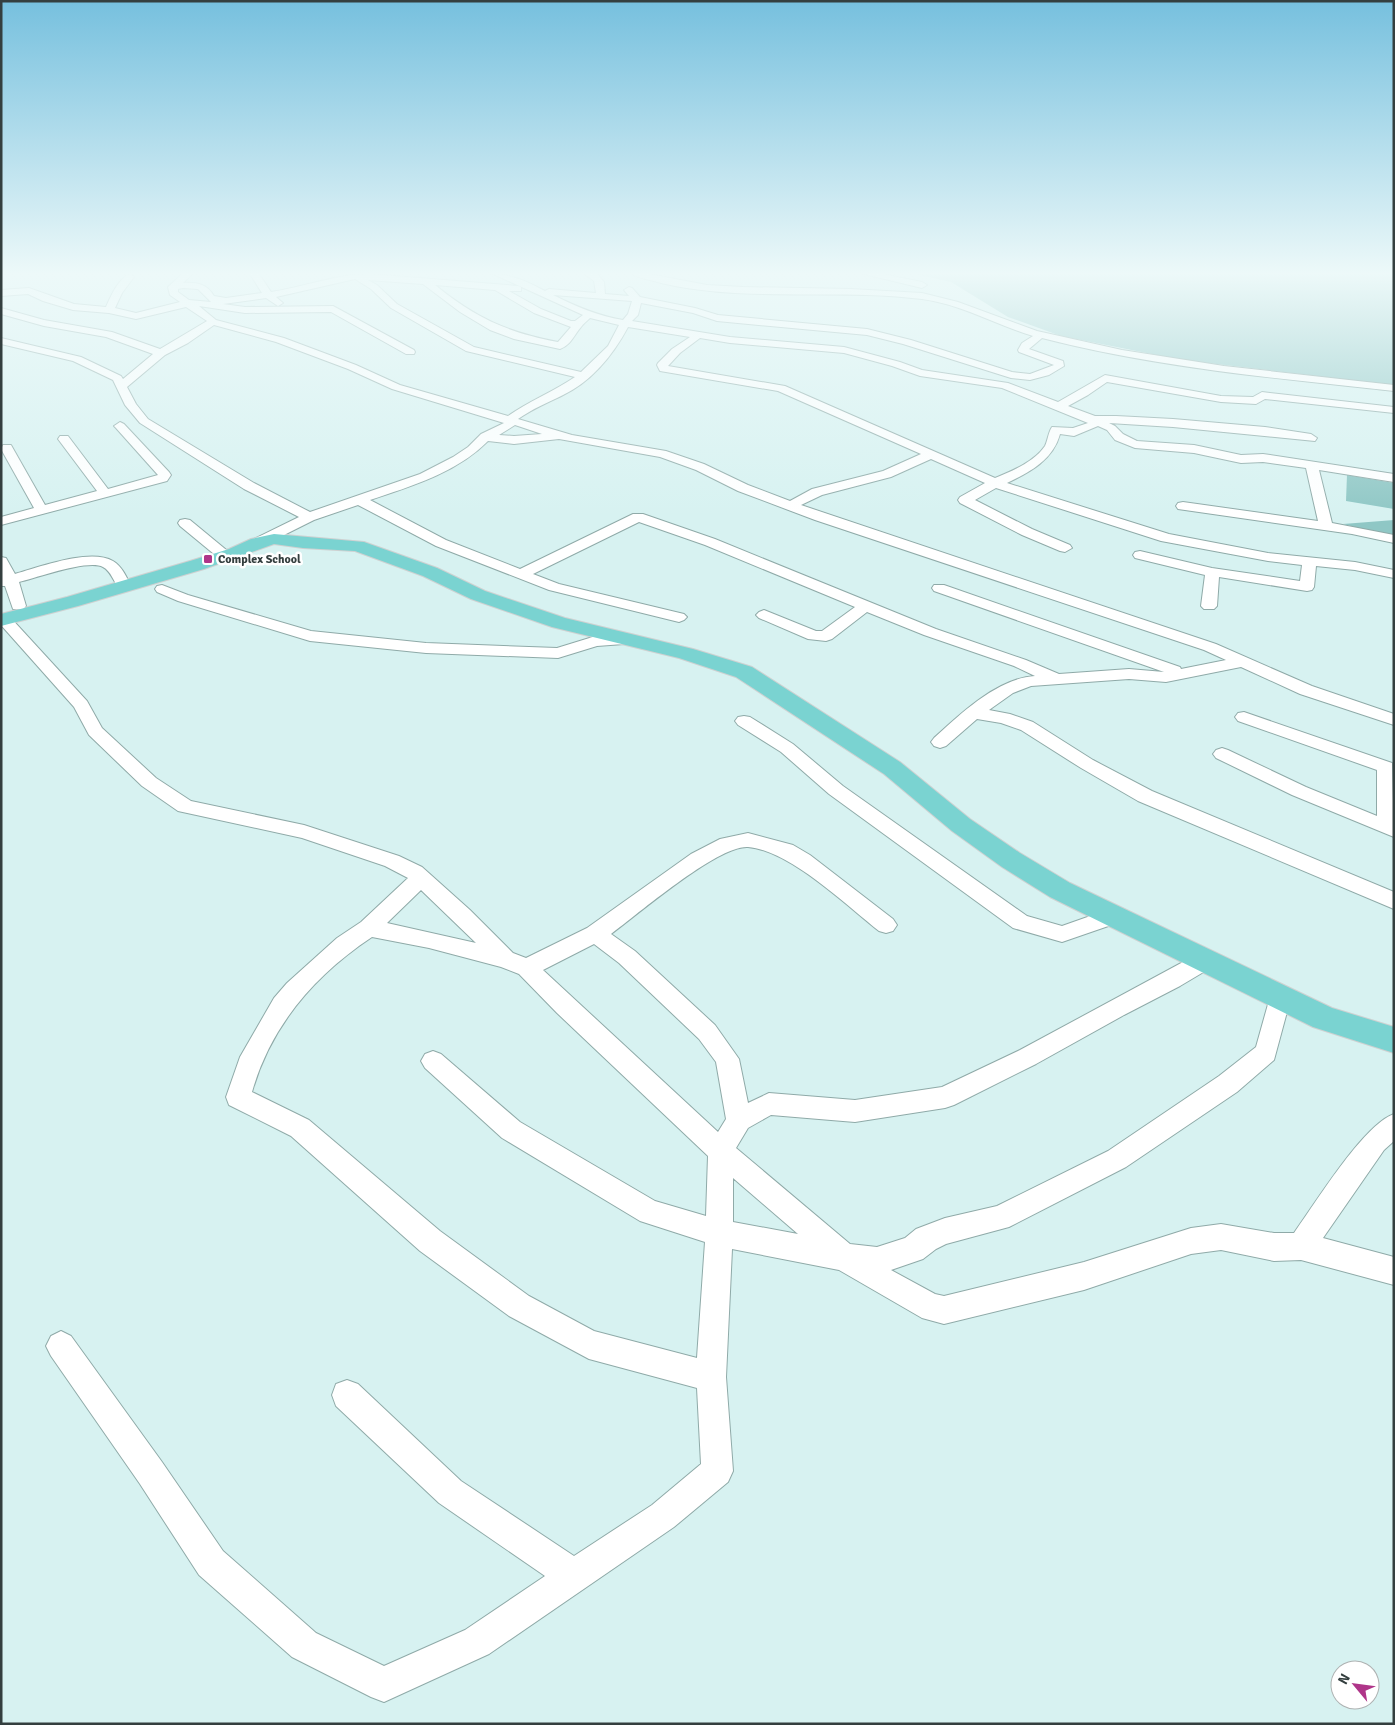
<svg xmlns="http://www.w3.org/2000/svg" width="1395" height="1725" font-family="Signika,sans-serif">
<style>
.green{fill:#8fc7c5}
.lines{fill:none;stroke-linecap:round;stroke-linejoin:round}
.minor-casing{stroke:#8faaa8;stroke-width:2}
.major-casing{stroke:#ced1d1;stroke-width:2}
.minor{fill:#fff;fill-rule:evenodd}
.major{fill:#7ad3d1;fill-rule:evenodd}
.poi-dot{fill:#af3589;stroke:#fff;stroke-width:2}
.labels{text-anchor:middle;dominant-baseline:central;stroke-width:5;stroke-linejoin:round;paint-order:stroke}
.far-poi-label{font-size:12px;font-weight:bold;fill:#343f3f;stroke:#fff;text-anchor:start}
</style>
<rect width="100%" height="100%" fill="#d7f2f1"/>
<!-- green -->
<g class="green">
<polygon points="915,274 1394,274 1394,385 1182,360 1061,336 1008,317 951,282"/>
<polygon points="1347,475 1394,483 1394,509 1346,501"/>
<polygon points="1394,520 1394,537 1343,524"/>
</g>
<g class="lines">
<defs>
<g id="minor">
<path d="M130,274l4,3 -12,16 -7,15 21,5 44,-11 -10,-7 -2,-8 14,-13h10l-9,9c14,-1 24,1 31,13l12,2 36,-5 -12,-19h9l12,18c33,-5 66,-18 98,-18l149,12 3,1v4h-12l32,18 30,12h4l8,-6 -90,-41c19,0 35,8 52,17l4,-2 47,4 -2,-12 -9,-7h12l7,8 1,12 24,2 -5,-6 5,-3 3,1 8,9 55,11 23,7 149,14 44,11 101,32 18,2 24,-9 -35,-13 -1,-2 4,-7 11,-7c-37,-11 -72,-32 -111,-37 -86,-11 -176,4 -261,-16 -9,-3 -21,-4 -28,-9h16l58,11 36,2 108,2 71,4 36,9 79,29 85,19 102,16 170,19v6c-118,-13 -236,-23 -352,-53l-13,11 34,12 1,5 -15,9 -19,5 -19,-2 -108,-34 -36,-9 -150,-14 -24,-8 -52,-10 -3,12 -6,6 98,16 114,10 56,15 22,8 86,13 50,19 47,-27 116,21 32,1 9,-5 132,15v6l-129,-14 -9,5 -35,-2 -114,-20 -19,13 -20,11 27,10h21l57,3 92,8 46,7 6,4 -2,3 -142,-14 -64,-4 6,3 8,8 14,7 57,4 47,10 22,-1 131,20v8l-75,-12 13,53 62,12v8l-42,-9 -174,-25 -2,-3 2,-3 5,-1 135,19 -12,-53 -43,-6 -22,1 -47,-10 -59,-5 -20,-8 -8,-10 -9,-4 -24,10 -14,-2c-7,26 -30,38 -53,49l162,51 99,19 87,9 39,8v8l-39,-8 -39,-4 -2,21 -2,3 -5,1 -88,-14 -2,29 -3,3h-10l-3,-3 4,-31 -70,-17 -2,-3 2,-3 5,-1 72,17 88,13 2,-16 -34,-4 -107,-20 -165,-53 -21,12 57,29 38,16 2,3 -7,4 -5,-1 -38,-16 -62,-32 -2,-3 2,-3 25,-14 -54,-24 -40,18 -69,18 -21,10 415,139 96,42 82,28v11l-94,-31 -59,-27 -75,15 -37,-3 -98,7 -18,7 -24,17 21,4 23,8 60,38 59,31 242,101v17l-256,-108 -57,-33 -60,-38 -20,-7 -24,-4 -31,27 -6,2 -6,-2 -3,-4 3,-4c26,-24 64,-60 101,-62l-21,-10 -90,-31 -57,-23 -35,27 -6,2 -18,-2 -49,-21 -3,-3 3,-3 5,-2 52,21h6l33,-24 -150,-62 -66,-23 -106,52 26,10 125,30 3,3 -3,3 -5,2 -130,-32 -113,-44 -78,-41 -44,15 -52,26h-10l-2,-3 2,-3 47,-23 -55,-28 -104,-66 -15,-18 -12,-25 -40,-19 -72,-17v-6l80,19 40,19 2,3 30,-25 -47,-17 -62,-11 -43,-12v-6l43,12 68,12 48,17 47,-28 -21,-14 -50,12 -27,-6 -36,-3 -30,-9 -15,-7 -27,2v-6l28,-2 45,16 32,3c5,-11 12,-28 24,-33zM355,279l16,10 20,19 75,43 109,26c-22,15 -46,24 -67,39l-108,-31 -44,-20 -72,-27 -68,-18 -17,-14 46,7 86,-1 75,42h8l1,-2 -1,-2 -81,-44 -88,1 -22,-3 43,-6 12,8 5,-3 -7,-6zM368,280l55,4 37,28 30,18 24,9 46,10c11,-4 14,-14 21,-22 2,-3 6,-6 9,-9l29,7 -11,21 -27,26 -107,-25 -77,-43 -20,-19zM435,285l60,5 39,23 37,14 -13,15c-52,-10 -82,-24 -123,-57zM183,288l15,1 13,13 -22,-2 -11,-8v-3zM553,295l79,6 -4,13 -5,6c-25,-4 -48,-14 -70,-25zM214,325l62,17 72,27 44,20 112,34 -23,11 -13,13 -15,10 -33,17 -110,38 -56,-29 -106,-64 -12,-15 -9,-17 38,-32 23,-12zM628,327l62,10 -18,12 -14,14 -1,2 3,6 118,20 143,63 -38,17 -71,18 -22,12 -42,-16 -44,-21 -38,-13 -94,-16 -54,-16c14,-10 29,-16 45,-24 29,-14 50,-40 65,-68zM700,338l30,5 114,10 48,13 28,10 82,12 86,35 -15,5 -21,-1c-4,6 -4,13 -7,19 -11,16 -33,25 -50,32l-210,-92 -117,-20 12,-13zM515,425l27,9 -28,2 -15,-1zM559,439l101,18 36,13 42,21 77,29 389,130 22,10 -45,9 -1,-2 -236,-82h-10l-2,3 2,3 230,81 -35,-3 -70,5 -33,-14 -90,-31 -221,-90 -72,-25h-10l-113,55 -74,-29 -76,-40c42,-14 86,-27 118,-59l26,3z"/>
<polygon points="864,274 882,274 922,282 927,285 922,288"/>
<polygon points="120,422 124,424 169,472 171,475 167,481 1,525 1,517 34,508 1,449 3,445 11,445 45,505 97,491 58,439 60,436 68,436 108,489 158,475 116,428 114,426"/>
<polygon points="185,519 190,520 230,553 232,556 230,559 220,559 180,526 178,523 180,520"/>
<path d="M1,557l5,1 9,16c25,-7 75,-26 98,-13 9,5 14,17 18,25l-2,3h-10c-5,-7 -8,-18 -16,-22 -15,-8 -67,11 -84,15l7,24 -3,3h-10l-8,-23h-4z"/>
<polygon points="162,585 188,595 311,631 426,643 557,648 596,636 631,635 637,637 639,640 637,643 597,646 558,658 426,653 310,641 178,601 157,592 155,589 157,586"/>
<path d="M4,614l5,2 78,85 15,27 54,50 35,23 113,24 95,31 23,11 48,43 43,43 13,5 61,-30 104,-74 29,-15 28,-6 45,12 17,10 83,64 4,6 -4,6 -7,2 -7,-2c-33,-26 -90,-81 -131,-84 -30,-2 -110,67 -137,87l24,17 80,74 24,34 9,44 21,-10 86,7 87,-13 78,-37 176,-95 8,-3 8,3 3,6 -3,6 -32,19 -56,29 -88,49 -82,41 -9,3 -90,14 -84,-7 -23,13 -12,20 114,96 27,3 28,-9 11,-9 29,-11 52,-12 111,-55 111,-75 37,-29 16,-57 8,-2 8,2 3,7 -17,63 -37,32 -111,75 -117,60 -63,17 -10,5 -13,10 -32,11 44,24 9,2 140,-34 107,-34 30,-4 53,9h20c21,-29 69,-108 100,-119v27l-10,9 -61,88 71,19v28l-93,-25 -27,1 -53,-11 -30,4 -107,36 -140,34 -22,-6 -83,-48 -107,-21 -6,128 7,94 -5,11 -54,45 -185,127 -105,48 -13,-5 -79,-40 -93,-82 -59,-91 -89,-128 -5,-10 5,-10 10,-5 10,5 91,126 61,89 93,82 68,33 81,-36 80,-54 -106,-73 -103,-97 -4,-11 4,-11 11,-4 11,4 103,97 113,75 78,-51 49,-41 -4,-76 -108,-29 -80,-43 -89,-65 -129,-115 -62,-31 -3,-8 14,-40 34,-59 13,-15 50,-45 24,-16 47,-44 -23,-12 -83,-28 -124,-27 -36,-25 -53,-51 -15,-28 -73,-82v-10zM421,890l55,53 -89,-20zM372,937l57,11 72,19 18,7 38,39 151,143 -2,60 -51,-15 -135,-79 -79,-68 -8,-3 -8,3 -4,7 4,7 77,70 138,83 65,21 -8,116 -103,-27 -65,-35 -89,-65 -131,-111 -57,-28c19,-67 63,-117 120,-155zM594,944l25,19 80,76 17,23 10,57 -8,13 -175,-162zM733,1178l65,56 -65,-12z"/>
<polygon points="1244,712 1392,763 1394,837 1292,795 1216,758 1213,754 1216,750 1222,748 1228,750 1306,787 1377,816 1377,770 1238,721 1235,717 1238,713"/>
<polygon points="744,716 750,717 793,744 843,786 1027,916 1062,926 1113,908 1120,910 1124,916 1120,922 1062,942 1013,928 829,794 781,752 738,725 735,721 738,717"/>
</g>
<polygon id="major" points="274,534 364,542 437,568 485,591 565,618 693,649 752,667 900,762 970,819 1020,853 1070,883 1332,1008 1394,1027 1394,1053 1313,1027 1050,897 1002,867 952,831 884,774 736,677 679,658 552,627 471,599 423,576 355,551 303,548 274,544 204,569 78,606 1,626 1,614 67,597 190,561 229,549 251,539"/>
</defs>
<!-- minor casing -->
<use href="#minor" class="minor-casing"/>
<!-- major casing -->
<use href="#major" class="major-casing"/>
<!-- minor -->
<use href="#minor" class="minor"/>
<!-- major -->
<use href="#major" class="major"/>
</g>
<!-- sky -->
<linearGradient id="sky" x2="0" y2="1"><stop stop-color="#76c0de"/><stop offset="0.53" stop-color="#edf9f9"/><stop offset="1" stop-color="#edf9f9" stop-opacity="0"/></linearGradient>
<rect width="1395" height="516" fill="url(#sky)"/>
<!-- markers -->
<rect class="poi-dot" x="203" y="554" width="10" height="10" rx="2.5"/>
<g class="labels">
<!-- far-poi labels -->
<g class="far-poi-label">
<text x="218" y="559">Complex School</text>
</g>
</g>
<!-- border -->
<rect width="1395" height="1725" fill="none" stroke="#343f3f" stroke-width="5"/>
<!-- north arrow -->
<g transform="translate(1355 1685) rotate(299)"><circle r="24" fill="#ffffff" stroke="#aeb2b2"/>
<path d="M0-4L9 19L0 12L-9 19Z" fill="#af3589"/>
<text y="-8" font-size="14" font-weight="bold" text-anchor="middle" fill="#343f3f">N</text>
</g>
</svg>
